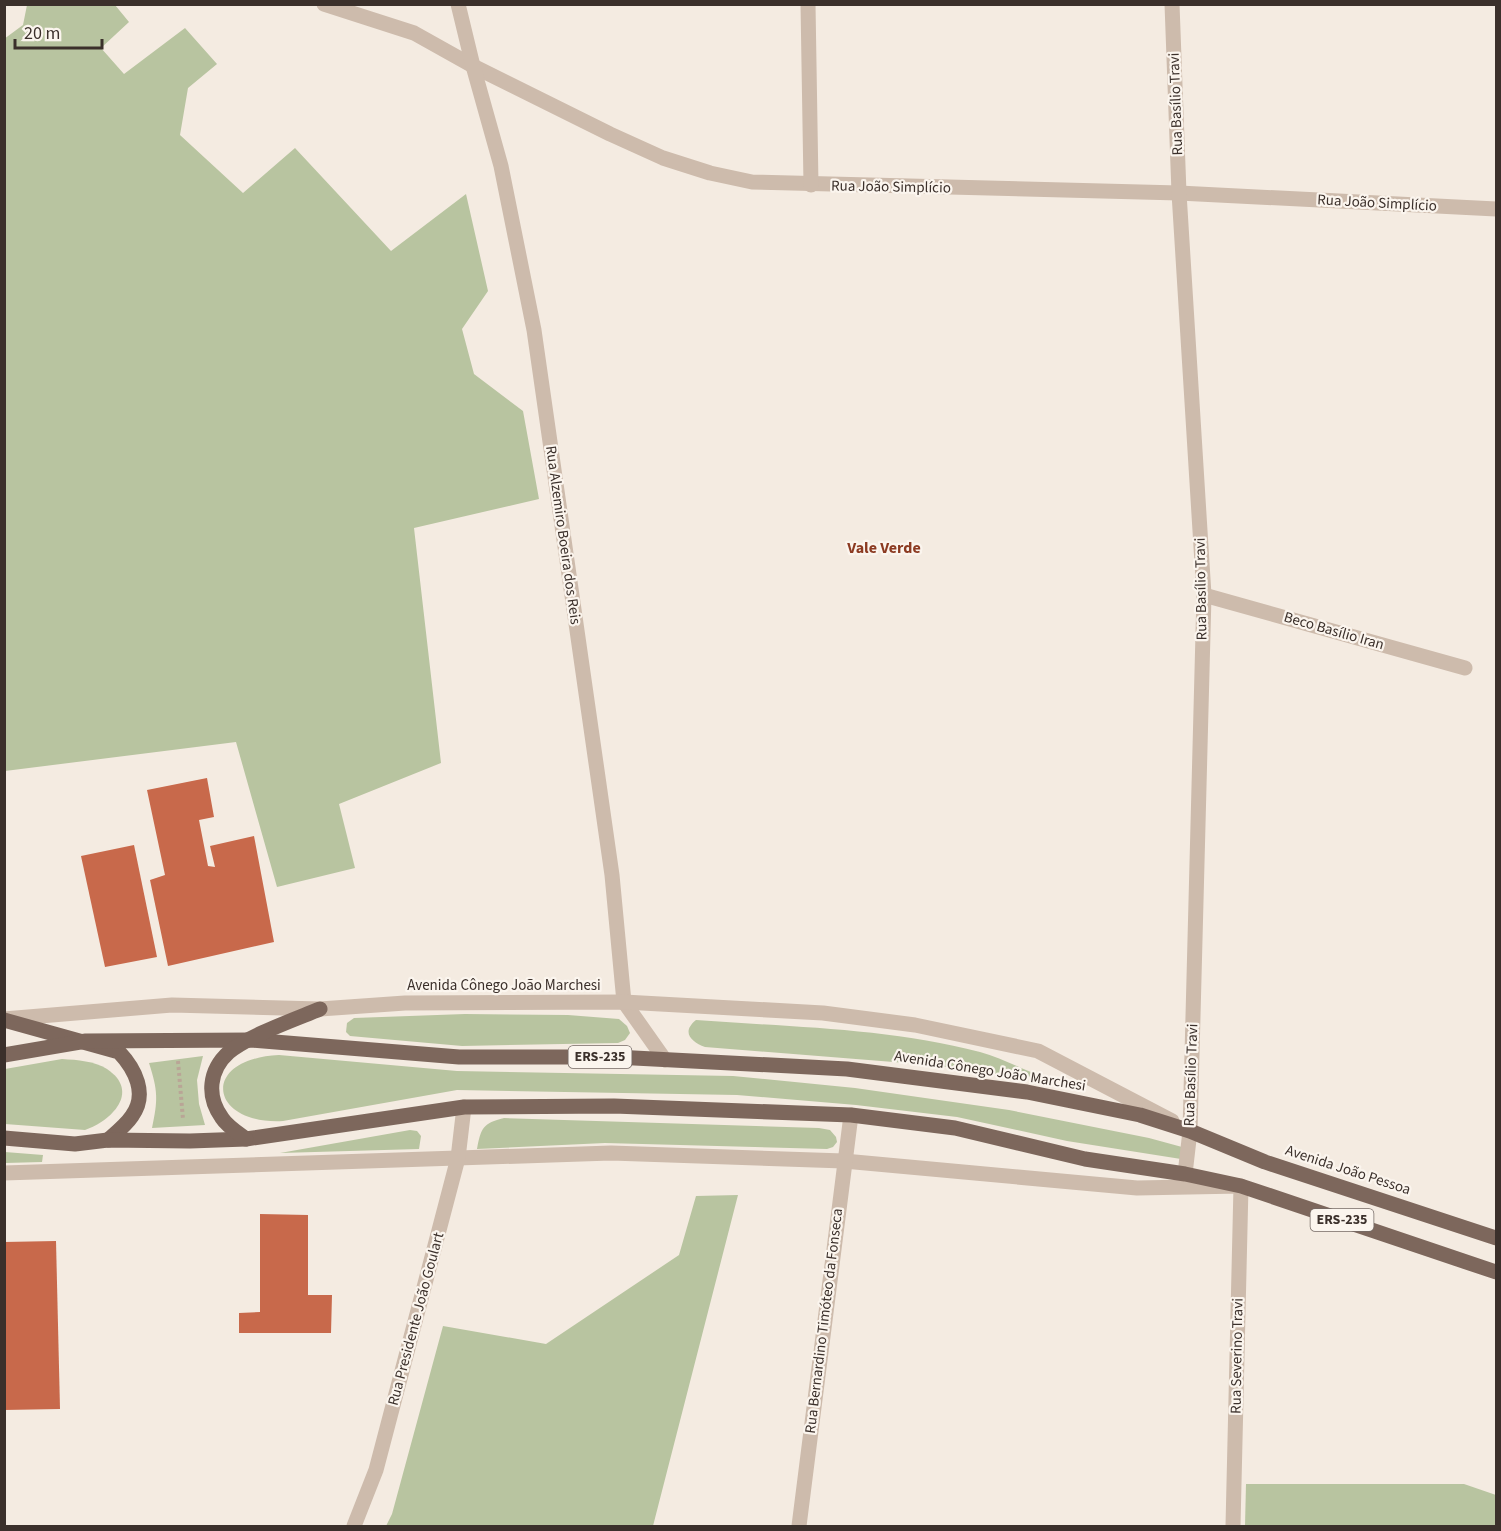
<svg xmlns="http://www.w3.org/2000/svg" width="1501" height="1531" font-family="'Source Sans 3',sans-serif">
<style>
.green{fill:#b8c4a0}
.building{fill:#c8694b}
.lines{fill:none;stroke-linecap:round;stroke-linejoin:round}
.path{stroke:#b9a596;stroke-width:4;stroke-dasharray:3 3;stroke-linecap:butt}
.minor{stroke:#cdbbac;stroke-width:15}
.major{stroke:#7d675c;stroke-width:15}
.labels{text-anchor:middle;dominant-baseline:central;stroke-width:4.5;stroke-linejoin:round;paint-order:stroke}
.shield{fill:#fbf5ee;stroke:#756b66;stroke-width:1.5}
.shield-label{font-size:14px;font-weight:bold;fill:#3b302b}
.street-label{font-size:15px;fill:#3b302b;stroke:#fbf5ee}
.neighbourhood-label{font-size:16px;font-weight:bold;fill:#8c3b22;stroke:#fbf5ee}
</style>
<rect width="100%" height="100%" fill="#f4ebe1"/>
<!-- green -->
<g class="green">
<polygon points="27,5 115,5 129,22 101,48 124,74 185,28 217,64 188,88 180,135 243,193 295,148 391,251 466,194 488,291 462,329 474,374 523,411 539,499 414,528 441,763 339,804 355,868 277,887 236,742 5,771 4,39 23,25"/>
<polygon points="465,1014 568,1015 619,1019 627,1026 630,1033 625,1040 618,1043 462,1046 350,1036 346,1032 347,1023 354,1018"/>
<path d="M696,1020c94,7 192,8 284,32 19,5 37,15 56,22l-10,4 -95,-13 -226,-18c-14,-5 -24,-15 -9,-27z"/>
<path d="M279,1055l178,16 276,5 122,12 154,22 140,28 33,9 -1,12 -114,-18 -110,-24 -101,-12 -119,-10 -280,-5 -174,31c-74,4 -84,-62 -4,-66z"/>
<path d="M203,1056l-6,24 2,24 6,21 -53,3c6,-28 6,-37 -3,-65z"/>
<path d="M62,1059c16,1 32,2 45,10 34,23 4,52 -22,61l-80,-6v-55z"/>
<path d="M504,1118l315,10 11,2 6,7 1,5 -4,5 -6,2 -222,-6 -128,6c4,-21 6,-26 27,-31z"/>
<polygon points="410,1130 417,1131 421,1136 419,1149 280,1153"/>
<polygon points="4,1152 5,1152 43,1155 42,1162 5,1163"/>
<polygon points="738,1195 653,1526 386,1526 392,1514 443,1326 546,1344 679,1255 696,1196"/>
<polygon points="1246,1484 1464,1484 1496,1495 1496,1526 1245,1526"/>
</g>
<!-- building -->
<g class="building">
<polygon points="207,778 214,817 199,820 208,866 215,867 210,846 254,836 274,942 168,966 150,880 165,875 147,790"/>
<polygon points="134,845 157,957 105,967 81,856"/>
<polygon points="260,1214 308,1215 308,1295 332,1295 331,1333 239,1333 239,1313 260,1312"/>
<polygon points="56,1241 60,1409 4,1410 4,1242"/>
</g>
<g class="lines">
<!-- path -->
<polyline class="path" points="178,1061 183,1119"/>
<!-- minor -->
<g class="minor">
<polyline points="324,4 414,33 473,66 610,134 663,158 710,173 752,182 1179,193 1496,209"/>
<polyline points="458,4 473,66 501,166 534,330 612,875 624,1002 665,1060"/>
<polyline points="808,4 811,185"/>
<polyline points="1172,4 1179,193 1204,595 1190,1131 1185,1174"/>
<polyline points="1204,595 1465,668"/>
<polyline points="4,1019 172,1005 320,1009 405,1003 624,1002 823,1013 915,1025 1038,1051 1172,1121"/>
<polyline points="4,1173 611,1153 844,1161 1137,1188 1241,1186 1233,1526"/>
<polyline points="354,1526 376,1470 458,1158 464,1107"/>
<polyline points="799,1526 851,1115"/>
</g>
<!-- major -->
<g class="major">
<path d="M4,1020l115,32c16,17 29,42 13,64 -6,9 -16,17 -24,24"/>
<polyline points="4,1055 86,1041 251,1040 459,1057 615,1057 847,1069 1027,1092 1140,1115 1190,1131 1265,1162 1496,1238"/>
<polyline points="4,1138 75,1144 108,1140 190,1141 246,1139 464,1107 614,1106 851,1115 955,1128 1085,1159 1185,1174 1241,1186 1496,1272"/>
<path d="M246,1139c-8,-6 -19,-13 -24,-21 -16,-22 -13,-48 7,-66 19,-16 67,-33 91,-43"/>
</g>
</g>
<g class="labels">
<!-- shield labels -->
<g class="shield">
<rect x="568.5" y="1046" width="63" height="22" rx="4.5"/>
<rect x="1310.5" y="1209" width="63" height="22" rx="4.5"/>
</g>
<g class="shield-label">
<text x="600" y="1057">ERS-235</text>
<text x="1342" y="1220">ERS-235</text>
</g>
<!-- street labels -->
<g class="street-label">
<text transform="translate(1176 104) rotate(-92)">Rua Basílio Travi</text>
<text transform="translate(891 187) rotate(1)">Rua João Simplício</text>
<text transform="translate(1377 203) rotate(3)">Rua João Simplício</text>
<text transform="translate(563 535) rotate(82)">Rua Alzemiro Boeira dos Reis</text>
<text transform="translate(1201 589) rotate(-91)">Rua Basílio Travi</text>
<text transform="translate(1334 631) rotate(16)">Beco Basílio Iran</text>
<text x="504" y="985">Avenida Cônego João Marchesi</text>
<text transform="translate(990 1071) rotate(9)">Avenida Cônego João Marchesi</text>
<text transform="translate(1191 1075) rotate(-88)">Rua Basílio Travi</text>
<text transform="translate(1348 1170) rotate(18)">Avenida João Pessoa</text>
<text transform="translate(416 1319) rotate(-75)">Rua Presidente João Goulart</text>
<text transform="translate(824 1321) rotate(-83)">Rua Bernardino Timóteo da Fonseca</text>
<text transform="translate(1237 1356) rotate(-89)">Rua Severino Travi</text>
</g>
<!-- neighbourhood labels -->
<g class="neighbourhood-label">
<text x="884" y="548">Vale Verde</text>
</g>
</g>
<!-- border -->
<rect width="1501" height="1531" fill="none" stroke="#3b302b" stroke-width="12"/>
<!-- scale -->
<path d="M15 39v9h87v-9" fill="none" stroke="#3b302b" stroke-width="3"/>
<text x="24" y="39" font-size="18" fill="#3b302b" stroke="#fbf5ee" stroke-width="4.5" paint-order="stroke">20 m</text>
</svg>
